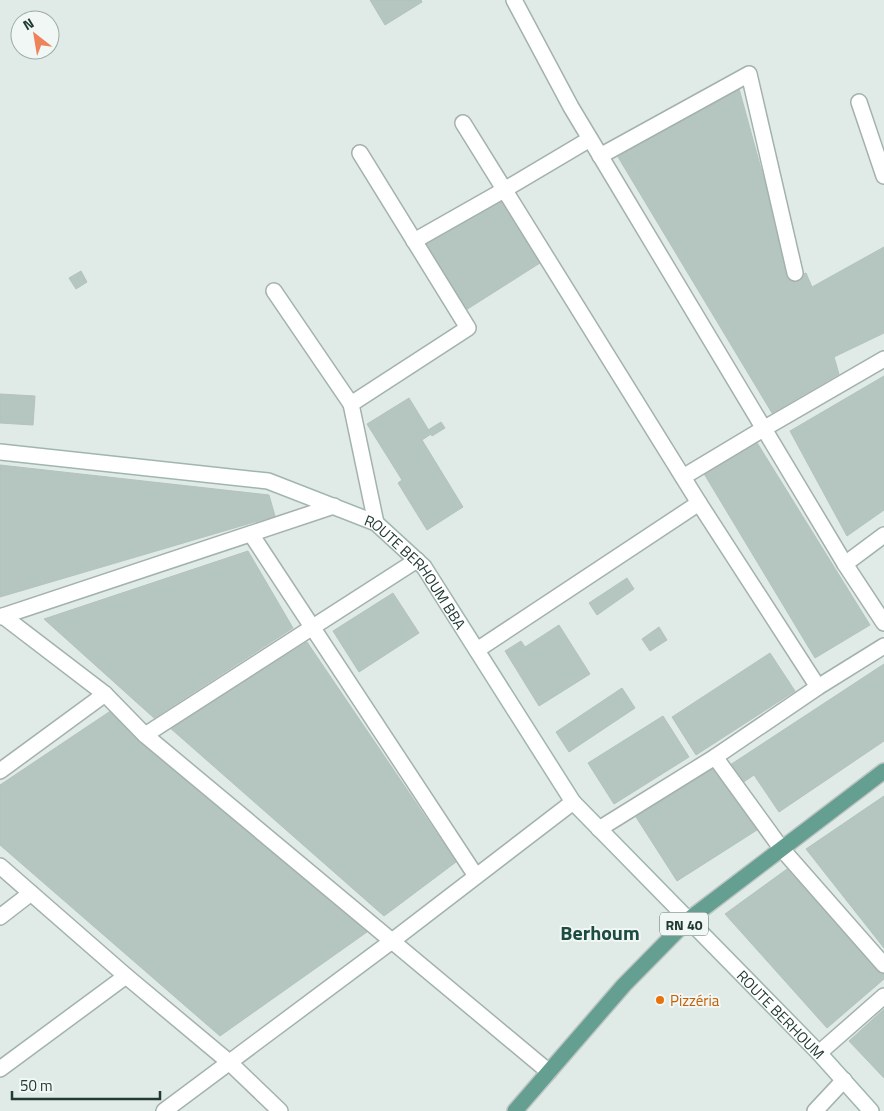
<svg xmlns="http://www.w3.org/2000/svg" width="884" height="1111" font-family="'Titillium Web',sans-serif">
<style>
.building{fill:#b5c5bf;stroke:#b2c4bd}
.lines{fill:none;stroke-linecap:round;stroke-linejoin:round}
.minor-casing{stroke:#a3b2ad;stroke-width:18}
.tertiary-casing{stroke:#a3b2ad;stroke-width:18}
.secondary-casing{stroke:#9fb6ae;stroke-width:18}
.primary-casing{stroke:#bcc4c2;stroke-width:18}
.minor{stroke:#fff;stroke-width:15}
.tertiary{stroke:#fff;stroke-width:15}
.secondary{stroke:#fff;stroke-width:15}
.primary{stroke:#659f91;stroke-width:15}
.food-dot{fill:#e8710a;stroke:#f0f7f4;stroke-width:2}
.labels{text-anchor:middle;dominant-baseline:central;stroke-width:4;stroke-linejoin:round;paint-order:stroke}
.shield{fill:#f0f7f4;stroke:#5f736e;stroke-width:1}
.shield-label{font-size:14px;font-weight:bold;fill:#213a34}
.street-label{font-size:15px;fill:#213a34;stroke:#f0f7f4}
.food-label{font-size:15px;fill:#c56008;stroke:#f0f7f4;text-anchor:start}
.district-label{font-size:20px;font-weight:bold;fill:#1e4b41;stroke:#f0f7f4}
</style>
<rect width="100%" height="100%" fill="#e0eae6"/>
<!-- building -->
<g class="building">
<polygon points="370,0 421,0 422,2 385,25"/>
<polygon points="738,85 791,278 806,273 812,287 884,247 884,333 834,357 839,374 772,413 618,157"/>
<polygon points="500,196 540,263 466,310 421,242"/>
<polygon points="81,271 87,282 76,289 69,278"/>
<polygon points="884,376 884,510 847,536 790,431"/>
<polygon points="0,394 35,396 33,425 0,423"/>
<polygon points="409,398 431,434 422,440 463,507 427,530 398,483 402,480 367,424"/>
<polygon points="441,422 445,428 432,436 428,430"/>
<polygon points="756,441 870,625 815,658 703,472"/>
<polygon points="0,465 269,495 275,516 0,597"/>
<polygon points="248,551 293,628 154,718 44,619"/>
<polygon points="627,578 634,589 597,615 589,603"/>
<polygon points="393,593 419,633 359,672 333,631"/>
<polygon points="559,625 590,674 539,706 505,651 521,641 525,647"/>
<polygon points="659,627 667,640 650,651 642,639"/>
<polygon points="307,642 456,862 384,916 169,727"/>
<polygon points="770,653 795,691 696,755 672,717"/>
<polygon points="884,664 884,741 779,812 754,775 742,783 730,765"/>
<polygon points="622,688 635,708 569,752 556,732"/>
<polygon points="112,710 367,932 220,1036 0,845 0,785"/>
<polygon points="663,716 689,757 614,804 588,763"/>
<polygon points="716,766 757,830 677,881 636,817"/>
<polygon points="884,796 884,948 806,849"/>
<polygon points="787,869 884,974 884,979 827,1028 725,914"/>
<polygon points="884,1009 884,1078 849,1041"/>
</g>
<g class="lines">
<defs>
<g id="minor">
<polyline points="859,102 884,176"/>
<polyline points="463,123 699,503 818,687"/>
<polyline points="360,153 468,328 351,404 376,523"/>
<polyline points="600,156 749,74 795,273"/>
<polyline points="414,241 504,190 590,139"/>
<polyline points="274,291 351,404"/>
<polyline points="683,477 763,429 884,359"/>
<polyline points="251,534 476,876"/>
<polyline points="845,564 884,535"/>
<polyline points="3,616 105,694 145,735 549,1072"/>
<polyline points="477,650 699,503"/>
<polyline points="145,735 417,560"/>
<polyline points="715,757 781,848 884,965"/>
<polyline points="0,771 105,694"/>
<polyline points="599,829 715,757 818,687 884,646"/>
<polyline points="0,866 126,976 229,1062 280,1111"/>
<polyline points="0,917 31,893"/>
<polyline points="819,1053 884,996"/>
<polyline points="0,1069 126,976"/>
<polyline points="815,1111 844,1080"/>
</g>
<g id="tertiary">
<polyline points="514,0 571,107 845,564 884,623"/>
<polyline points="0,617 334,506"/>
<polyline points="164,1111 392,941 573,802"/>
</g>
<g id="secondary">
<path id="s1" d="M0,452l268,29 108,42 48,44 149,235 246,251 52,58"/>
</g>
<polyline id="primary" points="515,1111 624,985 688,920 884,771"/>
</defs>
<!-- minor casing -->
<use href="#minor" class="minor-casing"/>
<!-- tertiary casing -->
<use href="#tertiary" class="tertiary-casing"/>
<!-- secondary casing -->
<use href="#secondary" class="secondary-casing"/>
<!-- primary casing -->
<use href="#primary" class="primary-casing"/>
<!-- minor -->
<use href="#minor" class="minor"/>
<!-- tertiary -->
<use href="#tertiary" class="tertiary"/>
<!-- secondary -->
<use href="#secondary" class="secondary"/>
<!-- primary -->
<use href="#primary" class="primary"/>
</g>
<!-- markers -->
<circle class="food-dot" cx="660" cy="1000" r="5"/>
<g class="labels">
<!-- shield labels -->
<rect class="shield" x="660" y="912.5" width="48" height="23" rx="4"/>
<g class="shield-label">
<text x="684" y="924">RN 40</text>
</g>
<!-- street labels -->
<g class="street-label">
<text stroke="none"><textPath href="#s1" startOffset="448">ROUTE BERHOUM BBA</textPath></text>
<text stroke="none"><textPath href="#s1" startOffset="1026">ROUTE BERHOUM</textPath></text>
</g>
<!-- food labels -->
<g class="food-label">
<text x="670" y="1000">Pizzéria</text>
</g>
<!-- district labels -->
<g class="district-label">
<text x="600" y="932">Berhoum</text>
</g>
</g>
<!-- north arrow -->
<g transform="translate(35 35) rotate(329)"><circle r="24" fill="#f0f7f4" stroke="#9daba7"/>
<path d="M0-4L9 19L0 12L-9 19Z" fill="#ed825b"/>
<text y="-8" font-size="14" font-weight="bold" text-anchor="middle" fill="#213a34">N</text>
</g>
<!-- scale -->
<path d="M12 1091v8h148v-8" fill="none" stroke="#213a34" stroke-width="2.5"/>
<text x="20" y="1091" font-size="15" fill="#213a34" stroke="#f0f7f4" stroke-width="4" paint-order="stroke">50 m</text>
</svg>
